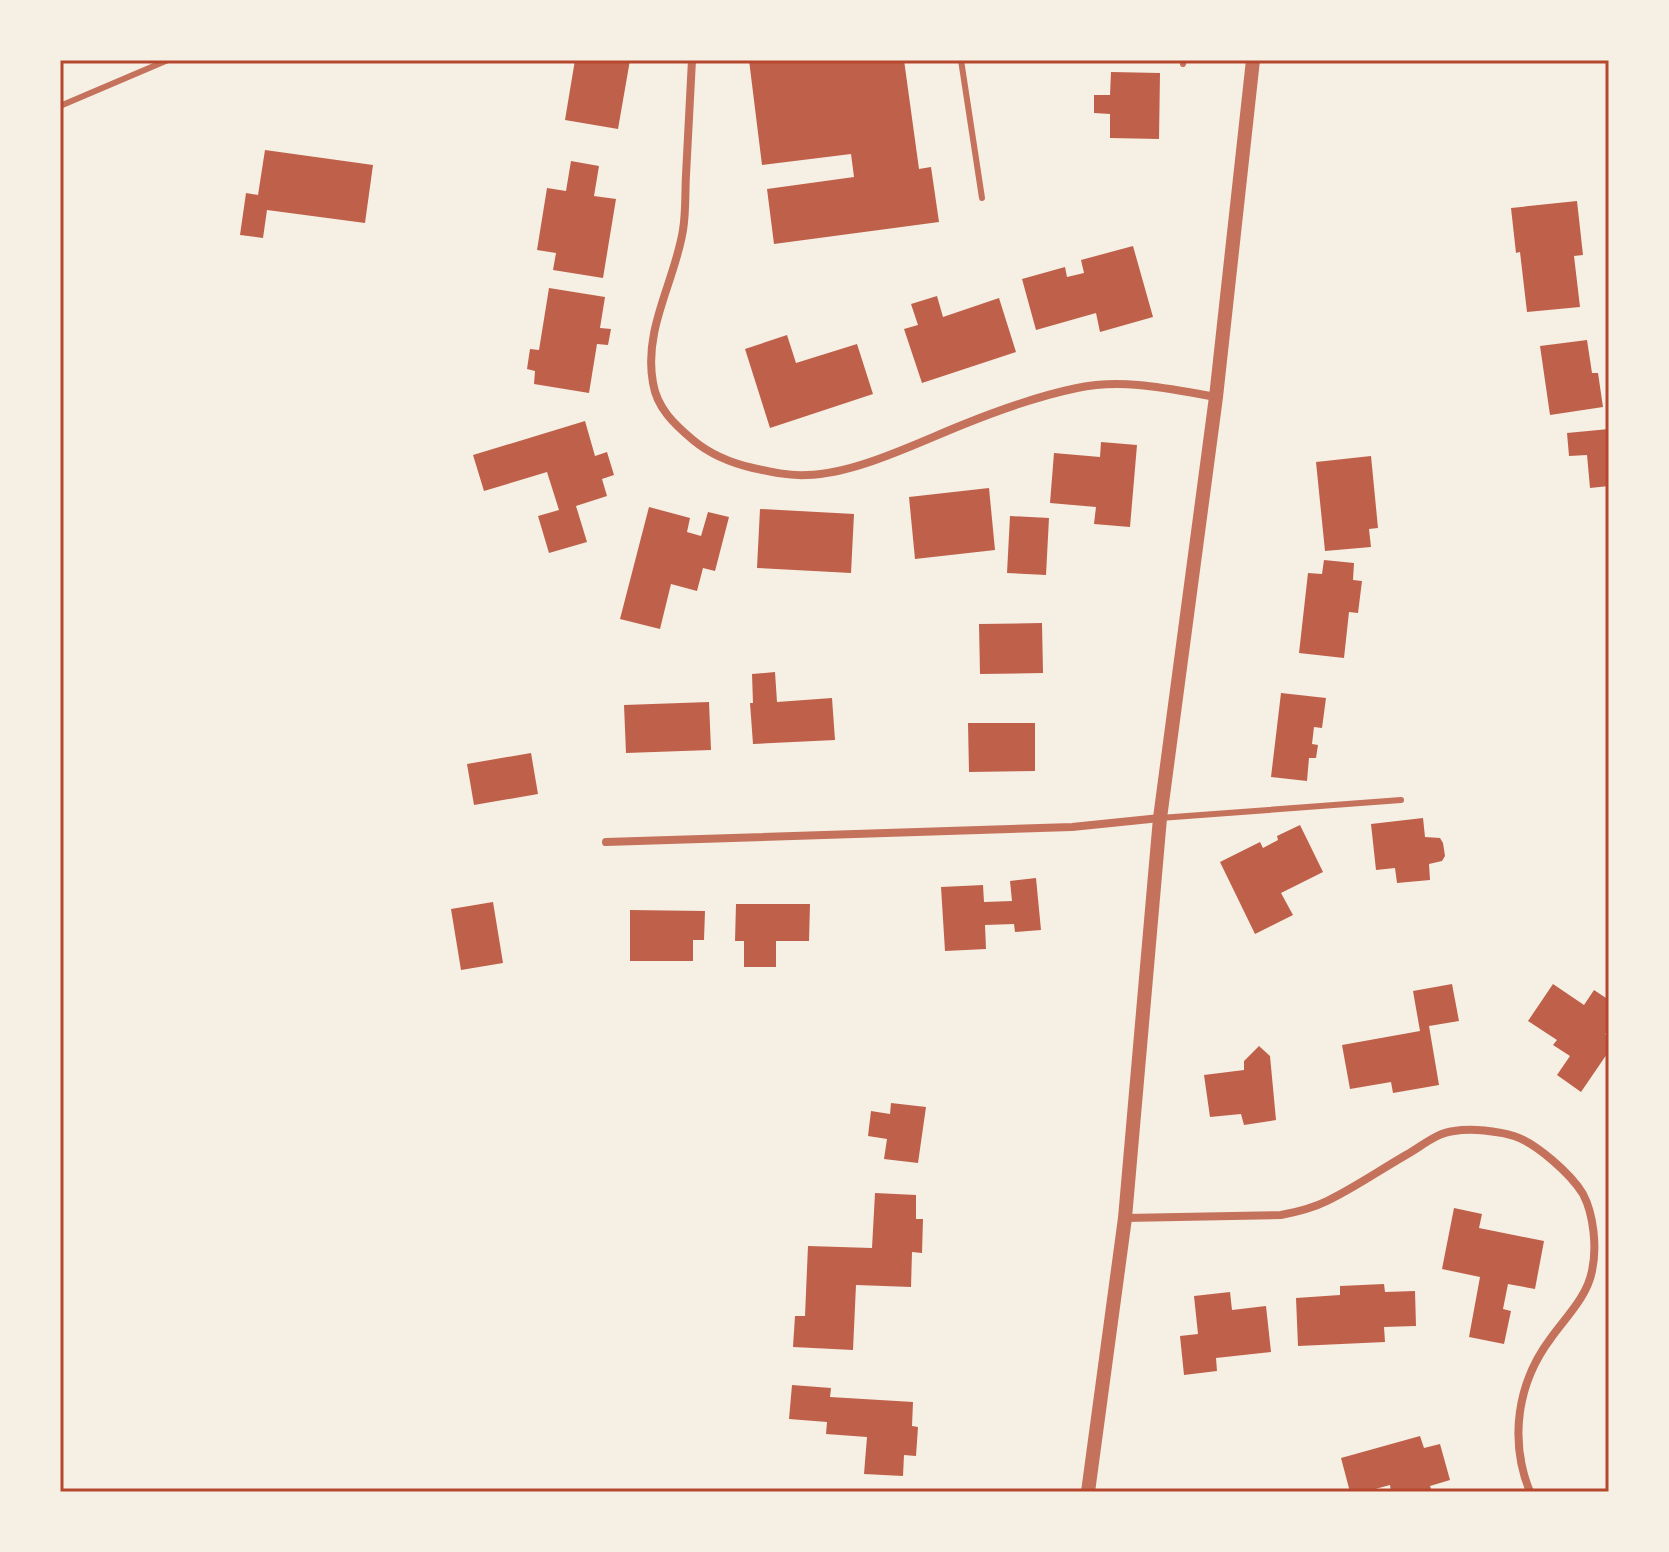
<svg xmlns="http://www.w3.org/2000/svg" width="1669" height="1552" font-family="Montserrat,sans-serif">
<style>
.building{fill:#bf614a}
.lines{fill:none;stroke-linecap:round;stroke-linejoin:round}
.service{stroke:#c5725c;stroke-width:6}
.minor{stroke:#c5725c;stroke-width:8}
.tertiary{stroke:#c5725c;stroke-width:14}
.neatline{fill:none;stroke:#b5482f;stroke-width:3}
</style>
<rect width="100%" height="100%" fill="#f6efe4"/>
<!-- building -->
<g class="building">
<polygon points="575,60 630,60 618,129 565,120"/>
<polygon points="749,60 904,60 919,169 931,167 939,222 774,244 767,189 854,177 851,154 762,165"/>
<polygon points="1111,72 1160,73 1159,139 1110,138 1110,114 1094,113 1094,95 1110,95"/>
<polygon points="265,150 373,165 365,223 267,210 263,238 240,235 246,193 258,195"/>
<polygon points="571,161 599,166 594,196 616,199 603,278 553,270 556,253 537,250 547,188 566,191"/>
<polygon points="1577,201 1583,255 1574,256 1580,307 1527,312 1520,252 1516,253 1511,208"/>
<polygon points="1133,246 1153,317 1100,332 1096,313 1036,330 1022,279 1065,267 1067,277 1084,273 1081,260"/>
<polygon points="549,288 605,297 600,328 611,329 608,345 597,344 589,393 534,384 535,371 527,369 530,349 539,350"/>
<polygon points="937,296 943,317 999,298 1016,352 922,383 904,329 918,325 911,304"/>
<polygon points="787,335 796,363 857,344 873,394 770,428 745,349"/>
<polygon points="1587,340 1592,373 1598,373 1603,407 1550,415 1540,346"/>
<polygon points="585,421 595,456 607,452 614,475 602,479 607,496 576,506 587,542 549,553 538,516 559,510 547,472 484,491 473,455"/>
<polygon points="1609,429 1609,486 1590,488 1587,455 1569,456 1567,433"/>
<polygon points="1101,442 1137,445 1130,527 1094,524 1096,507 1050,503 1054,453 1100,457"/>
<polygon points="1371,456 1378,528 1369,529 1371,547 1325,551 1316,462"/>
<polygon points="989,488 995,550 915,559 909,497"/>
<polygon points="649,507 690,518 687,532 701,536 708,512 729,517 715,571 703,568 697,591 671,584 660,629 620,619"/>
<polygon points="760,509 854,514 851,573 757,568"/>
<polygon points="1010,516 1049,518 1046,575 1007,573"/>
<polygon points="1324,560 1354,563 1353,580 1362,581 1358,613 1349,612 1344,658 1299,653 1308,573 1322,574"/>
<polygon points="1042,623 1043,673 980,674 979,624"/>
<polygon points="775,672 777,702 832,698 835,740 753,744 750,703 753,703 752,674"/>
<polygon points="1281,693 1326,698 1322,728 1314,727 1312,744 1318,745 1316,758 1309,758 1307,781 1271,777"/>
<polygon points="709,702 711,750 626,753 624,705"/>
<polygon points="968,723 1035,723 1035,771 969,772"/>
<polygon points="531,753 538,794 474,805 467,764"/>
<polygon points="1423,818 1425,837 1440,838 1443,843 1445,856 1442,861 1429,864 1430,880 1397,883 1395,868 1376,870 1371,824"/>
<polygon points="1300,825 1323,872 1281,893 1293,915 1255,934 1220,862 1260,842 1263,848 1278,840 1277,836"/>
<polygon points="1036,878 1041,930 1015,932 1014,924 985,925 986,949 945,951 941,887 983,885 984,902 1012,901 1010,881"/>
<polygon points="493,902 503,963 461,970 451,909"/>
<polygon points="736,904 810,904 809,941 776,941 776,967 744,967 744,941 735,941"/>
<polygon points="630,910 705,911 704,940 693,940 693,961 630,961"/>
<polygon points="1452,984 1459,1021 1429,1026 1439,1085 1393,1093 1391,1082 1350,1089 1342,1045 1420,1031 1413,991"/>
<polygon points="1553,984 1584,1005 1594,990 1609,1000 1609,1029 1605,1034 1609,1037 1609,1051 1581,1092 1557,1075 1570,1056 1553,1045 1557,1040 1528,1021"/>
<polygon points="1259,1046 1270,1056 1276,1120 1244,1125 1241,1114 1210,1117 1204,1075 1244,1070 1244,1061"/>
<polygon points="891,1103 926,1107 918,1163 884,1159 887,1139 868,1136 871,1111 890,1114"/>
<polygon points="875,1193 916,1195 916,1219 923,1219 922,1253 912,1252 911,1287 856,1285 853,1350 793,1347 795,1316 805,1316 808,1246 872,1248"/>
<polygon points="1454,1208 1482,1214 1479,1228 1544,1241 1535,1289 1508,1284 1503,1309 1511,1311 1504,1344 1469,1337 1480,1277 1442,1269"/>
<polygon points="1384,1284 1385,1292 1415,1291 1416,1326 1384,1327 1385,1342 1298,1346 1296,1298 1340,1295 1340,1286"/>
<polygon points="1230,1292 1232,1310 1266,1306 1271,1352 1216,1358 1217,1371 1184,1375 1180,1336 1198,1334 1194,1296"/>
<polygon points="792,1385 831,1388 830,1397 913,1402 912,1426 918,1427 916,1456 904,1455 903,1476 864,1474 867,1437 826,1434 827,1422 789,1419"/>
<polygon points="1420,1436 1424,1448 1440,1444 1450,1480 1430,1486 1432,1492 1391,1492 1390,1485 1364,1492 1350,1492 1341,1458"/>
</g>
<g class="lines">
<!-- service -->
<g class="service">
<polyline points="961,60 982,198"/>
<polyline points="1183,64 1184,60"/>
<polyline points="60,106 168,60"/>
<polyline points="1160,818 1401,800"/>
</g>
<!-- minor -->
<g class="minor">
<path d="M692,60c-2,38 -4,77 -6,115 -1,18 0,37 -3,55 -8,51 -40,99 -30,153 4,25 21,41 40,57 18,15 38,23 60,28 18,4 36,8 54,7 48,-1 110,-32 155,-50 37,-15 76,-29 115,-37 46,-10 93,1 139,9"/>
<polyline points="606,842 1072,827 1160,818"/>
<path d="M1125,1218l156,-3c16,-3 32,-7 46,-14 27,-13 53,-31 79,-46 16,-9 30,-22 48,-24 18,-3 43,0 60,5 22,7 57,38 69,58 11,21 14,54 9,77 -5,26 -26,46 -41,67 -34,45 -42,102 -21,154"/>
</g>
<!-- tertiary -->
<polyline class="tertiary" points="1088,1492 1125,1218 1160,818 1216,397 1253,60"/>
</g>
<!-- border -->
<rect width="1669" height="1552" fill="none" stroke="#f6efe4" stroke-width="124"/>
<rect x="62" y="62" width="1545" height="1428" class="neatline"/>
</svg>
